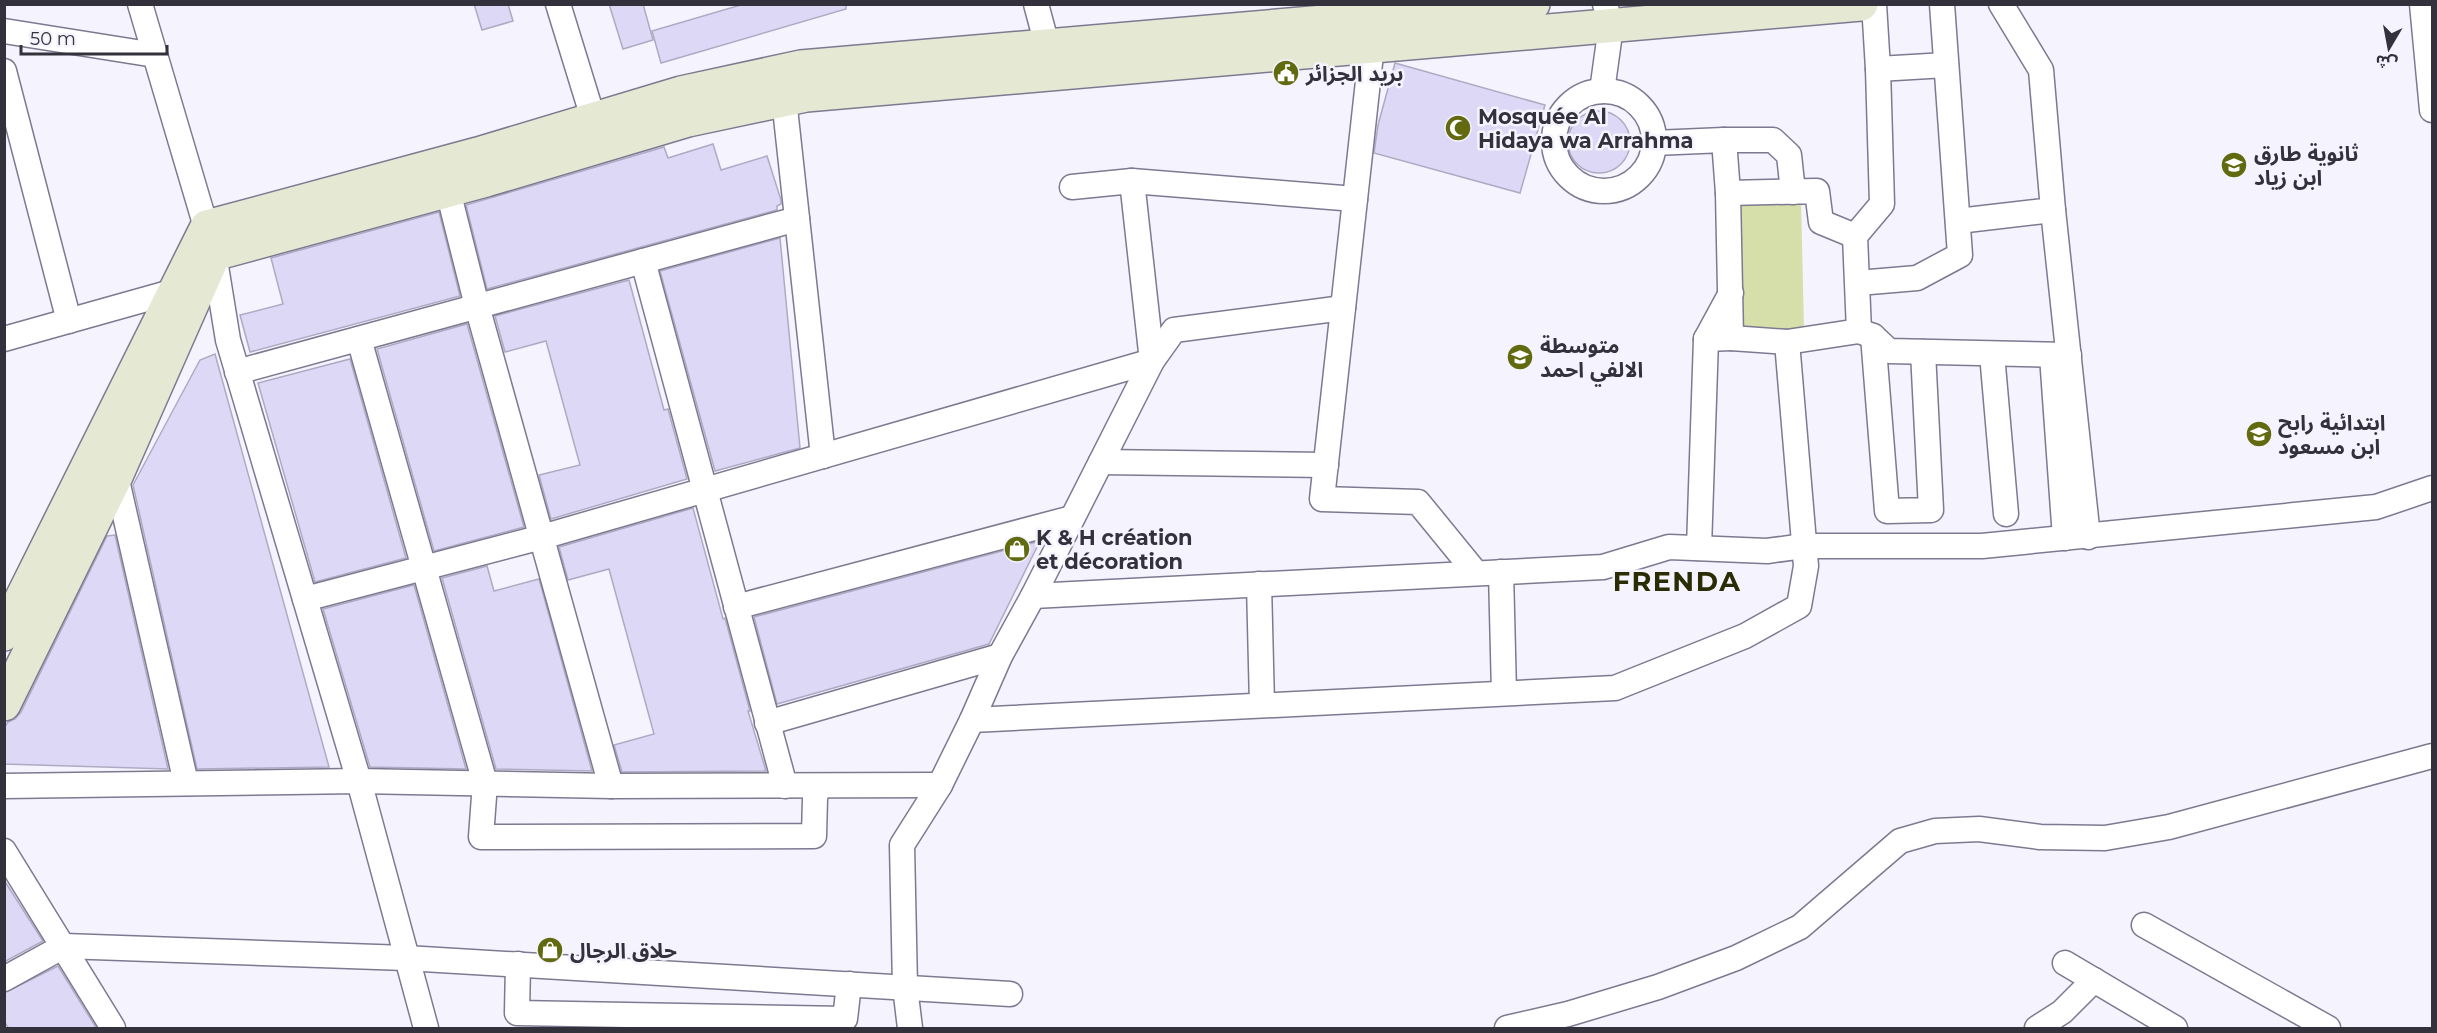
<svg xmlns="http://www.w3.org/2000/svg" width="2437" height="1033" font-family="Montserrat,'Noto Sans Arabic',sans-serif">
<style>
.green{fill:#d6deaa}
.building{fill:#ded8f7;stroke:#afaac3;stroke-width:1.5}
.lines{fill:none;stroke-linecap:round;stroke-linejoin:round}
.street-casing{stroke:#7e7991;stroke-width:27}
.secondary-casing{stroke:#7e7991;stroke-width:36}
.street{stroke:#fff;stroke-width:24}
.secondary{stroke:#e5e8d3;stroke-width:33}
.labels{text-anchor:middle;dominant-baseline:central;stroke-width:5;stroke-linejoin:round;paint-order:stroke}
.poi-label{font-size:21px;font-weight:bold;fill:#33313b;stroke:#f5f3fe;text-anchor:start}
.district-label{font-size:27px;font-weight:bold;letter-spacing:1.5px;fill:#2a2d04;stroke:#f5f3fe}
</style>
<rect width="100%" height="100%" fill="#f5f3fe"/>
<!-- green -->
<polygon class="green" points="1801,200 1804,329 1736,331 1733,202"/>
<!-- building -->
<g class="building">
<polygon points="474,4 508,4 513,21 482,30"/>
<polygon points="609,4 643,4 653,40 623,49"/>
<polygon points="744,4 846,4 846,9 661,63 652,31"/>
<polygon points="1395,63 1545,105 1520,193 1374,153 1378,125"/>
<circle cx="1599" cy="142" r="31"/>
<polygon points="713,144 721,170 767,156 781,200 781,204 777,206 777,210 487,289 466,205 664,147 668,158"/>
<polygon points="439,212 460,296 250,352 240,315 283,304 271,258"/>
<polygon points="780,238 800,448 715,471 660,271"/>
<polygon points="629,280 664,410 668,409 687,479 551,519 539,475 580,465 546,341 505,352 495,316"/>
<polygon points="467,324 524,527 434,551 377,349"/>
<polygon points="215,354 329,767 197,769 133,485 200,360"/>
<polygon points="350,359 406,558 315,582 258,383"/>
<polygon points="693,508 723,619 725,618 750,711 748,711 766,771 622,772 614,745 654,734 609,569 568,580 559,547"/>
<polygon points="115,535 168,769 4,764 4,728 8,722 15,719 21,712 107,536"/>
<polygon points="1040,541 989,644 777,704 754,617"/>
<polygon points="487,566 494,591 539,579 592,771 496,769 442,578"/>
<polygon points="414,585 466,769 370,767 323,609"/>
<polygon points="4,880 43,941 4,962"/>
<polygon points="58,966 97,1029 9,1029 4,1021 4,993"/>
</g>
<g class="lines">
<defs>
<g id="street">
<polyline points="140,4 214,254 228,340 359,781 426,1028"/>
<polyline points="558,4 598,134"/>
<polyline points="1036,4 1051,60"/>
<polyline points="1874,4 1878,69 1946,65"/>
<polyline points="2422,4 2432,110"/>
<polyline points="4,31 155,55"/>
<polyline points="1372,45 1322,499 1418,502 1476,573"/>
<polyline points="1878,69 1882,204 1855,236 1859,331 1873,336 1889,351 2069,355"/>
<polyline points="4,71 69,321"/>
<polyline points="1602,91 1611,26 1605,4"/>
<circle cx="1604" cy="141" r="50"/>
<polyline points="784,99 823,456"/>
<polyline points="1724,140 1773,140 1789,155 1793,192"/>
<polyline points="1654,143 1724,140 1728,193 1817,191 1821,222 1855,236"/>
<polyline points="444,175 477,306 611,786"/>
<polyline points="1072,187 1132,181 1355,199"/>
<polyline points="2053,210 2088,537"/>
<polyline points="1958,221 2053,210 2041,70 2001,4"/>
<polyline points="643,261 785,786"/>
<polyline points="1858,283 1917,278 1960,255 1942,4"/>
<polyline points="1873,336 1887,511 1931,510 1923,352"/>
<polyline points="1731,338 1787,342 1859,331"/>
<polyline points="4,339 175,291"/>
<polyline points="359,339 485,783 481,837 814,836 815,798 818,786"/>
<polyline points="1706,339 1731,338 1728,193"/>
<polyline points="1992,354 2006,514"/>
<polyline points="2052,356 2065,538"/>
<polyline points="237,372 797,219"/>
<polyline points="1101,462 1326,465"/>
<polyline points="116,476 186,783"/>
<polyline points="1699,548 1706,339 1731,293"/>
<polyline points="1501,572 1504,693"/>
<polyline points="1259,584 1262,705"/>
<polyline points="1033,596 1603,567 1669,547 1767,551 1804,546 1982,546 2376,507 2432,488"/>
<polyline points="305,599 542,537 1152,361 1174,330 1343,308"/>
<polyline points="736,607 1072,518"/>
<polyline points="972,720 1615,688 1745,636 1799,606 1806,566 1787,342"/>
<polyline points="767,723 1000,656"/>
<polyline points="4,786 359,781 611,786 940,785"/>
<polyline points="4,851 113,1028"/>
<polyline points="2144,925 2328,1028"/>
<polyline points="2065,963 2175,1028"/>
<polyline points="518,964 517,1013 845,1019 849,984"/>
<polyline points="4,979 64,946 406,958 1010,994"/>
<polyline points="910,1028 905,987 902,845 940,785 972,720 1000,656 1033,596 1152,361 1132,181"/>
<polyline points="1507,1028 1568,1014 1658,987 1736,958 1800,927 1900,841 1935,831 1979,829 2040,837 2105,838 2169,827 2432,756"/>
<polyline points="2037,1028 2062,1012 2094,980"/>
</g>
<g id="secondary">
<polyline points="4,634 207,227 478,154 681,93 801,67 1533,4"/>
<polyline points="4,704 116,476 214,254 486,180 688,120 806,95 1861,4"/>
</g>
</defs>
<!-- street casing -->
<use href="#street" class="street-casing"/>
<!-- secondary casing -->
<use href="#secondary" class="secondary-casing"/>
<!-- street -->
<use href="#street" class="street"/>
<!-- secondary -->
<use href="#secondary" class="secondary"/>
</g>
<!-- icons -->
<defs>
<symbol id="civic-disc" viewBox="-11 -11 22 22"><circle r="9.5" fill="#626a0f" stroke="#f5f3fe"/><path d="M-.6-6.5H3V-4.5H.6V-3L4-1V1h2V6H-6V1h2V-1L-.6-3ZM-1.2 2.5V6h2.4V2.5Z" fill="#fff"/></symbol>
<symbol id="mosque-disc" viewBox="-11 -11 22 22"><circle r="9.5" fill="#626a0f" stroke="#f5f3fe"/><path d="M3.5-4.9A6 6 0 1 0 3.5 4.9A5 5 0 1 1 3.5-4.9Z" fill="#fff"/></symbol>
<symbol id="school-disc" viewBox="-11 -11 22 22"><circle r="9.5" fill="#626a0f" stroke="#f5f3fe"/><path d="M0-5L7-2L0 1L-7-2ZM-4 1L0 2.5L4 1V4Q0 6-4 4Z" fill="#fff"/></symbol>
<symbol id="shop-disc" viewBox="-11 -11 22 22"><circle r="9.5" fill="#626a0f" stroke="#f5f3fe"/><path d="M-5-2.5h2.3a2.7 3.5 0 0 1 5.4 0H5L5.5 6h-11ZM-1.5-2.5h3a1.5 2.3 0 0 0-3 0Z" fill="#fff"/></symbol>
</defs>
<g fill-rule="evenodd">
<use href="#civic-disc" x="1271" y="58" width="30" height="30"/>
<use href="#mosque-disc" x="1443" y="113" width="30" height="30"/>
<use href="#school-disc" x="2219" y="150" width="30" height="30"/>
<use href="#school-disc" x="1505" y="342" width="30" height="30"/>
<use href="#school-disc" x="2244" y="419" width="30" height="30"/>
<use href="#shop-disc" x="1002" y="534" width="30" height="30"/>
<use href="#shop-disc" x="535" y="935" width="30" height="30"/>
</g>
<g class="labels">
<!-- poi labels -->
<g class="poi-label">
<text x="1306" y="73">بريد الجزائر</text>
<text x="1478" y="116">Mosquée Al<tspan x="1478" dy="24">Hidaya wa Arrahma</tspan></text>
<text x="2254" y="153">ثانوية طارق<tspan x="2254" dy="24">ابن زياد</tspan></text>
<text x="1540" y="345">متوسطة<tspan x="1540" dy="24">الالفي احمد</tspan></text>
<text x="2278" y="422">ابتدائية رابح<tspan x="2278" dy="24">ابن مسعود</tspan></text>
<text x="1036" y="537">K &amp; H création<tspan x="1036" dy="24">et décoration</tspan></text>
<text x="570" y="950">حلاق الرجال</text>
</g>
<!-- district labels -->
<g class="district-label">
<text x="1677" y="581">FRENDA</text>
</g>
</g>
<!-- border -->
<rect width="2437" height="1033" fill="none" stroke="#33313b" stroke-width="12"/>
<!-- north arrow -->
<g transform="translate(2389 48) rotate(190)" stroke="#f5f3fe" stroke-width="4.5" paint-order="stroke">
<path d="M0-4.5L10 22L0 15L-10 22Z" fill="#33313b"/>
<text y="-9" font-size="16" font-weight="bold" text-anchor="middle" fill="#33313b">ش</text>
</g>
<!-- scale -->
<path d="M21 45v9h146v-9" fill="none" stroke="#33313b" stroke-width="3"/>
<text x="30" y="45" font-size="18" fill="#33313b" stroke="#f5f3fe" stroke-width="4.5" paint-order="stroke">50 m</text>
</svg>
